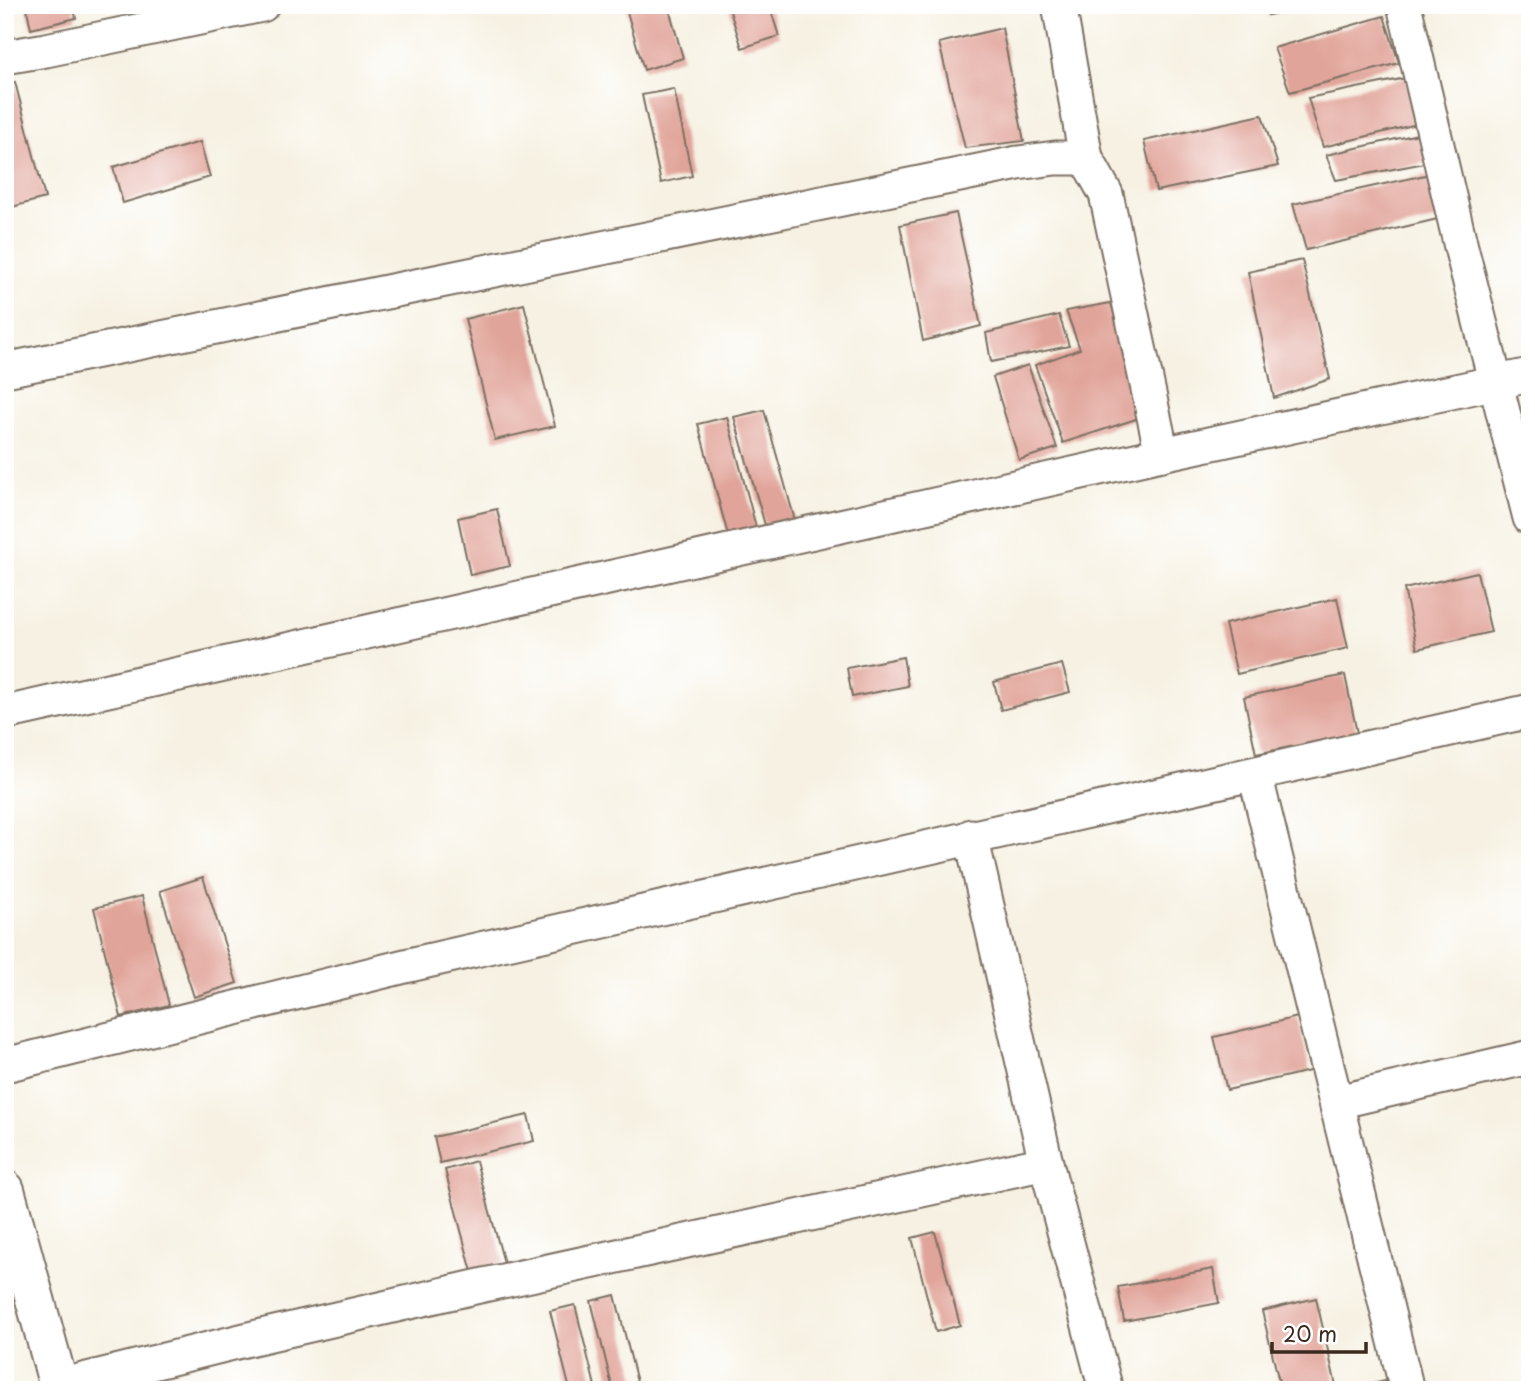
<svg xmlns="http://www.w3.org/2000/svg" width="1535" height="1395" font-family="'Playpen Sans',sans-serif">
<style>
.building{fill:#e1a49a}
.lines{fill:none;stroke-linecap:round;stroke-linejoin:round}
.minor-casing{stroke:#7c7063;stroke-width:37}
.tertiary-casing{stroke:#7c7063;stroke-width:42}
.minor{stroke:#fff;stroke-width:33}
.tertiary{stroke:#fff;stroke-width:38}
</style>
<rect width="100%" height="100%" fill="#fff"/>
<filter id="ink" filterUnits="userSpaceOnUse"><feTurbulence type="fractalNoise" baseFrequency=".0143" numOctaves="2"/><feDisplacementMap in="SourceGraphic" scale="14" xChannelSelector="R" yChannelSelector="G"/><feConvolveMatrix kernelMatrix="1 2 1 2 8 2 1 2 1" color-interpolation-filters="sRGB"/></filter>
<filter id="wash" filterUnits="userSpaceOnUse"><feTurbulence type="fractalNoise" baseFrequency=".00686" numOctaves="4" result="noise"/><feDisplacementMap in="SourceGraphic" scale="28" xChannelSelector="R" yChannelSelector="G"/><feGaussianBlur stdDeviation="1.57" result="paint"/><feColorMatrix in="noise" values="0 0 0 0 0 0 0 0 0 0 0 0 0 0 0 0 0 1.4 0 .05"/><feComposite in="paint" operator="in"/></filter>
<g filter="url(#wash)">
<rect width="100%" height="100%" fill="#f6f1e2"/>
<g id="blocks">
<!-- building -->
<g class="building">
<polygon points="26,5 73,5 76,18 31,29"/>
<polygon points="625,5 668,5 683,58 644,70"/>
<polygon points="728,5 769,5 779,36 742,48"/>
<polygon points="1265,5 1307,5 1307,6 1268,15"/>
<polygon points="1384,16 1399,63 1290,92 1274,48"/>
<polygon points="1002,28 1024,141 965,148 939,43"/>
<polygon points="1406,78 1421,123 1323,147 1308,98"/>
<polygon points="15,82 45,198 5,209 5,84"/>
<polygon points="674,89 692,176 661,183 642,95"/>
<polygon points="1262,115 1278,166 1156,191 1144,141"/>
<polygon points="1418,134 1430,162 1336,180 1326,155"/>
<polygon points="200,142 210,177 123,203 113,167"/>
<polygon points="1430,174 1446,217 1306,250 1293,204"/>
<polygon points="956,213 981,326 923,341 900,225"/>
<polygon points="1302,260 1330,379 1274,398 1248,272"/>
<polygon points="1111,303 1145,416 1063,443 1035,365 1080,349 1066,311"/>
<polygon points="524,304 555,426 495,440 465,319"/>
<polygon points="1059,315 1069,346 991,362 986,333"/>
<polygon points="1028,365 1057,448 1019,460 993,377"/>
<polygon points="764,410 796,524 767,532 734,417"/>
<polygon points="727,417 757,531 729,539 698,424"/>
<polygon points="497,509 510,566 470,575 458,518"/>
<polygon points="1477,572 1491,632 1417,649 1404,589"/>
<polygon points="1337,598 1348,648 1237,674 1225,624"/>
<polygon points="903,657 908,686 852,697 847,668"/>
<polygon points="1062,664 1070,692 1001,710 994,682"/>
<polygon points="1345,675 1357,733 1256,754 1244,697"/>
<polygon points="203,877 237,983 194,997 160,891"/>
<polygon points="142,896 169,1005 121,1017 94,908"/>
<polygon points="1298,1017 1310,1071 1227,1090 1214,1037"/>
<polygon points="528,1115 534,1141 440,1163 434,1137"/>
<polygon points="476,1161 504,1263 472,1272 445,1170"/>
<polygon points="935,1232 960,1325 936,1332 912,1238"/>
<polygon points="1213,1269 1219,1303 1124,1321 1118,1287"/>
<polygon points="615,1295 639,1390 613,1390 591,1301"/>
<polygon points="1316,1298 1337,1390 1281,1390 1262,1311"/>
<polygon points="575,1305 596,1390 570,1390 550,1311"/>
<polygon points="1385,1381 1387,1390 1362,1390 1361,1387"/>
</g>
</g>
</g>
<g filter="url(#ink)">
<use href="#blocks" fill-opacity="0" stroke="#7c7063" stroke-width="2"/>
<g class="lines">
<defs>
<g id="minor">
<polyline points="1059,5 1086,158"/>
<polyline points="1404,5 1461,247 1530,518"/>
<polyline points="5,57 46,50 262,5"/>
<polyline points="5,370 1018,163 1055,158 1086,158 1106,194 1162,454"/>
<polyline points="5,713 1162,454 1530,375"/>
<polyline points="1255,774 1407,1390"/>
<polyline points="971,836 1046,1163 1106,1390"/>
<polyline points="5,1065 405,966 1530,711"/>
<polyline points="1337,1102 1530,1057"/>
<polyline points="59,1386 253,1338 484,1285 1046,1163"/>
</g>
<polyline id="tertiary" points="5,1190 60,1390"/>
</defs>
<!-- minor casing -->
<use href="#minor" class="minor-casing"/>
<!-- tertiary casing -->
<use href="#tertiary" class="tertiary-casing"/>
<!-- minor -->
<use href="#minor" class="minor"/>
<!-- tertiary -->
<use href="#tertiary" class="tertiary"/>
</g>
</g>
<!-- margin -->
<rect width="1535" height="1395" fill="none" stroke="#fff" stroke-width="28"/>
<!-- scale -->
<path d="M1272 1342v10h94v-10" fill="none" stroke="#3b2a1e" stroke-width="3.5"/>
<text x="1283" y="1342" font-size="21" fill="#3b2a1e" stroke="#ffffff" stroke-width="5" paint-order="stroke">20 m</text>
</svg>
